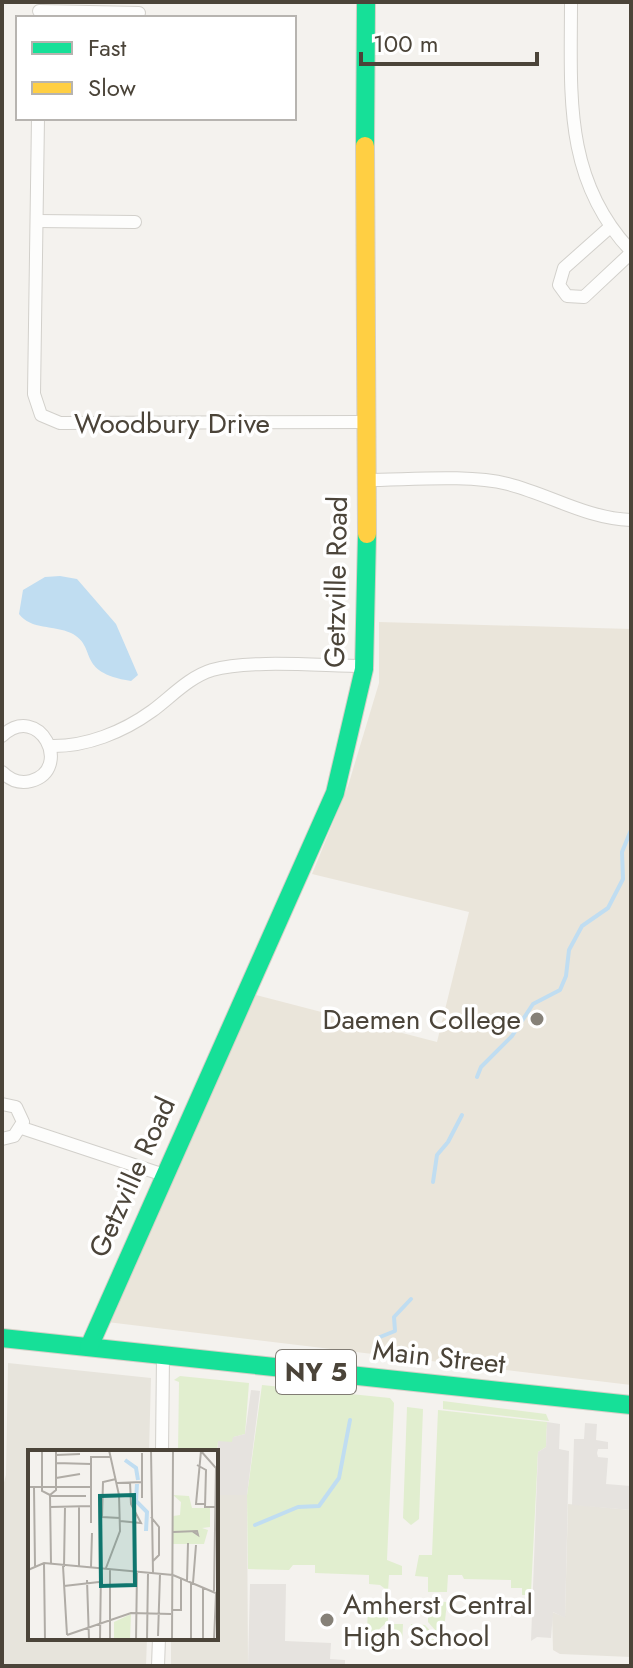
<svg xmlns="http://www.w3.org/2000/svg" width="633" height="1668" font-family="Jost,sans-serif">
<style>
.residential{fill:#e7e4dc}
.education{fill:#eae5da}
.green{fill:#e1eecf}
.parking{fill:#e6e3df}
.water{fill:#c0ddf1}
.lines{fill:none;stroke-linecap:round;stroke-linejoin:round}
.stream{stroke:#c0ddf1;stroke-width:4}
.street-casing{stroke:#d2d0cb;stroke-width:14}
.fast-casing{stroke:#d3cfc5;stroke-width:20}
.slow-casing{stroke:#d3cfc5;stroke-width:20}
.street{stroke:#fdfdfc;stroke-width:12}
.fast{stroke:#16e098;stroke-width:18}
.slow{stroke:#ffcf43;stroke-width:18}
.poi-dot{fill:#868178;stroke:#fff;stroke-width:3}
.labels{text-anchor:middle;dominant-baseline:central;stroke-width:7;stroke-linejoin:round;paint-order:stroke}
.shield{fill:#fff;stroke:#817c74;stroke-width:2}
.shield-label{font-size:26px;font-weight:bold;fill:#4b4439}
.street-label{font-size:28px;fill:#4b4439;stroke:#fff}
.poi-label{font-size:28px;fill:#4b4439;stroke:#fff;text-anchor:end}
.inset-river{fill:none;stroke:#c0ddf1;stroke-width:4}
.inset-road{fill:none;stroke:#b0aca6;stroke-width:2}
.view{fill:#0f766e;fill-opacity:0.15;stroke:#0f766e;stroke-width:4}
.inset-edge{fill:none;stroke:#4b4439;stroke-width:4}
</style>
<rect width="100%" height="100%" fill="#f4f2ee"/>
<!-- residential -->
<g class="residential">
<polygon points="8,1363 151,1378 149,1452 30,1452 30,1638 147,1638 146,1666 2,1666 2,1490 6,1475"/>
<polygon points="216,1495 247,1495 248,1666 171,1666 171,1638 216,1638"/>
<polygon points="568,1504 631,1510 631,1657 560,1654 553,1650 552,1612 565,1617"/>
</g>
<!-- education -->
<polygon class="education" points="379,622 631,629 631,1385 107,1322 256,995 437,1042 469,912 312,874 348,786 379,683"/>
<!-- green -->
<g class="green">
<polygon points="180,1376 249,1383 245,1434 234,1437 233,1442 218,1442 216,1464 216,1452 178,1452 179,1382 174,1380"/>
<polygon points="262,1385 390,1398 394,1403 387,1560 402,1566 402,1575 389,1575 388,1591 380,1585 369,1584 369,1575 315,1573 315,1565 293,1565 289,1570 248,1569 247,1495"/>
<polygon points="443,1401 546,1414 549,1421 443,1409"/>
<polygon points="407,1407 423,1409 419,1519 411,1525 403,1518"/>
<polygon points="438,1410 547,1422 546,1447 538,1452 531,1592 528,1595 522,1595 522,1588 511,1588 511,1580 464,1579 462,1575 448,1575 447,1592 428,1592 428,1577 415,1576 419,1555 432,1555"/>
<polygon points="383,1598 388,1599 388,1621 371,1637 370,1633 367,1633 368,1603 380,1602"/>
<polygon points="428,1601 447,1602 443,1639 428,1622"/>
<polygon points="392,1624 403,1624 402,1646 367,1645"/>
<polygon points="411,1624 425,1625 445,1647 413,1646"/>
</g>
<!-- parking -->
<g class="parking">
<polygon points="251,1390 260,1391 247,1495 216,1495 218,1441 232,1442 233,1437 245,1434"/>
<polygon points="547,1422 560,1424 559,1449 569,1451 565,1618 553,1612 551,1638 537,1637 531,1641 538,1452 546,1447"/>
<polygon points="585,1423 597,1424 596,1440 608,1442 608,1449 598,1449 597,1453 598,1457 608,1458 606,1484 631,1486 631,1510 572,1505 574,1439 584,1439"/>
<polygon points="250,1584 286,1584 285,1641 331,1643 330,1659 345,1660 345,1666 248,1666"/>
</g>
<!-- water -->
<path class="water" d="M60,576l17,3 39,45 22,51 -7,6c-57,-9 -32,-34 -60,-48 -17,-8 -40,-3 -52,-19l4,-24 22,-13z"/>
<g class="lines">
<!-- stream -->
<g class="stream">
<polyline points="477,1077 481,1067 512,1036 533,1004 560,990 566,976 569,950 582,926 608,908 623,879 622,852 631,830"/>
<polyline points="433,1182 437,1155 448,1142 462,1115"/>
<polyline points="376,1343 380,1337 395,1331 394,1317 411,1299"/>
<polyline points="255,1525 298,1507 319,1506 339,1478 350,1420"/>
</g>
<defs>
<g id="street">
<path d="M571,2c0,92 -8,177 60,249"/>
<polyline points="39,11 139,13"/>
<polyline points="38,118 34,394 41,415 60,423 364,422"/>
<polyline points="37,221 135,222"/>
<polyline points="609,228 564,268 559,285 567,296 584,297 631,253"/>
<path d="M366,480c42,0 101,-6 142,4 43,11 77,34 123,36"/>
<path d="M2,736c37,-35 72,33 29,45 -11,3 -21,-1 -29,-9"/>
<path d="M50,746c36,1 73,-14 102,-35 19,-14 37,-34 60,-41 40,-11 110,-4 153,-4"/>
<polyline points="2,1104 16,1107 23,1122 14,1136 2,1139"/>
<polyline points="22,1128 164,1175"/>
<polyline points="162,1452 163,1355"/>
<polyline points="158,1666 159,1638"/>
</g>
<g id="fast">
<polyline points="365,146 366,2"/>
<polyline points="2,1338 631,1405"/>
<polyline points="89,1347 335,793 364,669 367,534"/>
</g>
<polyline id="slow" points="365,146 367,534"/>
</defs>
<!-- street casing -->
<use href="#street" class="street-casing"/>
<!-- fast casing -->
<use href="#fast" class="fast-casing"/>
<!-- slow casing -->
<use href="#slow" class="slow-casing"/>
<!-- street -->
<use href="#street" class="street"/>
<!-- fast -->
<use href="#fast" class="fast"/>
<!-- slow -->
<use href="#slow" class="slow"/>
</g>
<!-- markers -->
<g class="poi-dot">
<circle cx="537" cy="1019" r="8"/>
<circle cx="327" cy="1620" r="8"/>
</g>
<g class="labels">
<!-- shield labels -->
<rect class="shield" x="276" y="1350" width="80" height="44" rx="6"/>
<g class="shield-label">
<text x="316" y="1372">NY 5</text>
</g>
<!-- street labels -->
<g class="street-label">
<text x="172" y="423">Woodbury Drive</text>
<text transform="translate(336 582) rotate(-89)">Getzville Road</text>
<text transform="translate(132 1177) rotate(-66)">Getzville Road</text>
<text transform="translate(439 1357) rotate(6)">Main Street</text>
</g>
<!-- poi labels -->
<g class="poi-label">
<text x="521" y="1019">Daemen College</text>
<text x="343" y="1604" text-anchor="start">Amherst Central<tspan x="343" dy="32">High School</tspan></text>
</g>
</g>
<!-- overview -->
<g transform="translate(28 1450)">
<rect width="190" height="190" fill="#f4f2ee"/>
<path d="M145,45l16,1 3,12h18v19l-8,1 6,2 -4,14h-31v-28l7,-1 1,-13zM103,164l-1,26h-16v-18z" fill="#e1eecf"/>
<path class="inset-river" d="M97,10l11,8 2,12M109,34l-1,17 11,11 -1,19"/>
<path class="inset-road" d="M14,0v41l8,4M123,0l2,123M172,0l16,18 -2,123M173,1l-5,53h9M28,5l24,-1M28,13l35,1M169,15l9,5 -1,37h11M28,28l24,-4M88,29l-13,3 -1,35 18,1M89,33l25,-1M0,37h63M6,37l1,79M22,45l1,69M22,45l6,-5v-40M23,46h35M114,48v-45M22,57l41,-1M51,57v59M123,67l8,10v28l-6,6M92,71l21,2 -10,-19 -1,-22M63,73v-66h20M145,82l24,-1 1,4 -6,-4M16,114l1,76M35,116l4,69M36,117l1,-60M63,117l1,-34M78,118l14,-37 -1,-36 -10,-45M0,120l16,-7 129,12 45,19M0,121l1,34M59,130l2,60M159,131l1,-38M165,133l3,-38M36,136l35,-4M175,138v52M144,160h9v-31M39,185l64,-22 40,1M130,186l2,-62M72,190l1,-71M82,190v-70M108,190l1,-68M119,190l1,-67M144,190l1,-190M163,190v-57M186,190l2,-46"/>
<path class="view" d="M106,45l1,90 -34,1 -1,-90z"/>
<rect width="190" height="190" class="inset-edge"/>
</g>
<!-- border -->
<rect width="633" height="1668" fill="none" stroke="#4b4439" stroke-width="8"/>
<!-- legend -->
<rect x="16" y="16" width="280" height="104" fill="#ffffff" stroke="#b7b4b0" stroke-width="2"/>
<rect x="32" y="42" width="40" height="12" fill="#16e098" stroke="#b7b4b0" stroke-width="2"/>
<text x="88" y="56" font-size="24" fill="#4b4439">Fast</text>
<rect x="32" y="82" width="40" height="12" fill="#ffcf43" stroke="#b7b4b0" stroke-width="2"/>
<text x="88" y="96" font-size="24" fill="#4b4439">Slow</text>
<!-- scale -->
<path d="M361 52v12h176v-12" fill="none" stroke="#4b4439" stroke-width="4"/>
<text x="373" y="52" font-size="24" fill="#4b4439" stroke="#ffffff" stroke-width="6" paint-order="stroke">100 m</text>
</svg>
